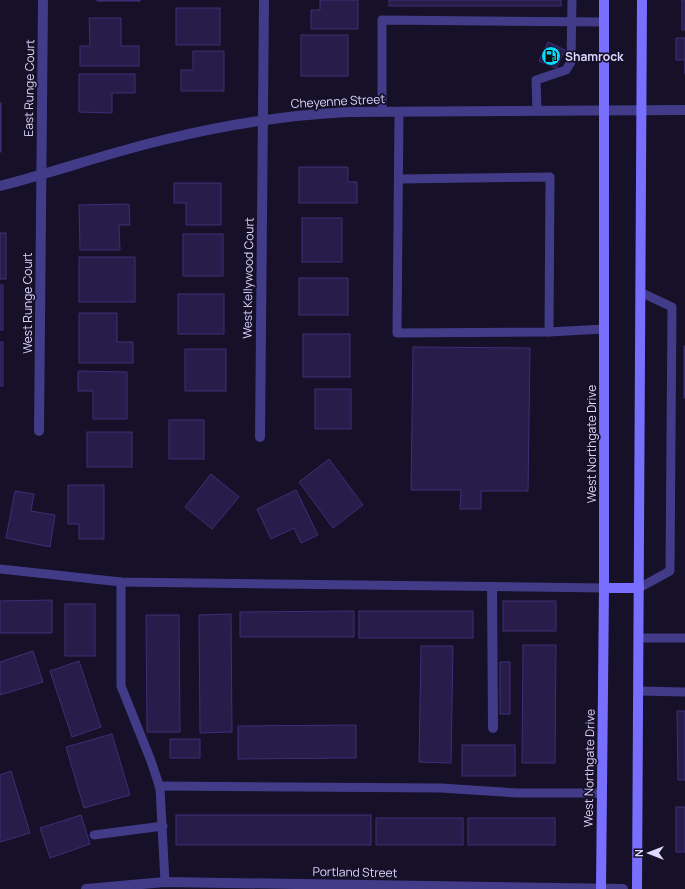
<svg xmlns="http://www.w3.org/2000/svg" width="685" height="889" font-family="Manrope,sans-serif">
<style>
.building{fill:#271c4a;stroke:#3f2e76}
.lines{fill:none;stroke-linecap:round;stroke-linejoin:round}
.service{stroke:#413b88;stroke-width:9}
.minor{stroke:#413b88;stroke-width:10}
.tertiary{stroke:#413b88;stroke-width:10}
.secondary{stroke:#796fff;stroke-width:10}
.labels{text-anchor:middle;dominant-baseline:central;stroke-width:3.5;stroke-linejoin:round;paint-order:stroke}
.poi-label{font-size:12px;font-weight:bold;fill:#ded8ff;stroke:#161029;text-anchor:start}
.street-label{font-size:12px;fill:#ded8ff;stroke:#161029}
</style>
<rect width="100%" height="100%" fill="#161029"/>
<!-- building -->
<g class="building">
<rect x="97" y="0" width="43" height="1"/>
<polygon points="320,0 358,0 358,29 311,29 311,10 320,10"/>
<rect x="389" y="0" width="172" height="6"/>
<rect x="682" y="0" width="3" height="30"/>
<rect x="176" y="8" width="44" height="37"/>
<polygon points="89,18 121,18 121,46 139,46 139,66 80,66 80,46 90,46"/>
<rect x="301" y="35" width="47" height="41"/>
<polygon points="676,38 685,38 685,74 685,60 676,60"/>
<polygon points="548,42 565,50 556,68 539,61"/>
<polygon points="193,51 224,51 224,91 181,91 181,70 193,70"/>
<polygon points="79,74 135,74 135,93 112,93 112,113 79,112"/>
<rect x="0" y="103" width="1" height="49"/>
<polygon points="299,167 348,167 348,182 357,182 357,203 299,203"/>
<polygon points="174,183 221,183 221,225 186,225 186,203 174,203"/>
<polygon points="129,204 130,225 119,225 120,250 80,250 79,205"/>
<rect x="302" y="218" width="40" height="44"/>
<rect x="0" y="233" width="6" height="46"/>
<rect x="183" y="234" width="40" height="42"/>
<rect x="79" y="257" width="56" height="45"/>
<rect x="299" y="278" width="49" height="37"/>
<rect x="0" y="285" width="3" height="45"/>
<rect x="178" y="294" width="46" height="40"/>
<polygon points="79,313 117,313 117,342 133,342 133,363 79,363"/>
<rect x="303" y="334" width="47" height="43"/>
<rect x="0" y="342" width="3" height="44"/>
<rect x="684" y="346" width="1" height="52"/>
<polygon points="413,347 530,348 528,491 481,491 481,509 460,509 461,490 411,490"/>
<rect x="185" y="349" width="41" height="42"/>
<polygon points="78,371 127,372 127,419 93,419 93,391 78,391"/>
<rect x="315" y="389" width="36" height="40"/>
<rect x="169" y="420" width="35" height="39"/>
<rect x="87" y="432" width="45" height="35"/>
<polygon points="329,459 363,505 333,528 299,482"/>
<polygon points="211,474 239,497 212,529 185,507"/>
<polygon points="68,485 104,485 104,539 79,539 79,524 68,524"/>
<polygon points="296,490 318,535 301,543 294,528 271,539 257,509"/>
<polygon points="15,491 34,494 31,511 55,515 50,547 6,538"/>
<polygon points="52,600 52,633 0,633 0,601"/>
<rect x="503" y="601" width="53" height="30"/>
<rect x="65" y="604" width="30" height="52"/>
<polygon points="354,611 354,637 240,637 240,612"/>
<rect x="359" y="611" width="114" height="27"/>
<polygon points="231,614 232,732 200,733 199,615"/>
<polygon points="146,615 179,615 180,732 147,732"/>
<polygon points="523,645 556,645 555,763 522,763"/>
<polygon points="421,646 453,646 451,763 419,762"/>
<polygon points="33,651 43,682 0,695 0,662"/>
<polygon points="79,661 101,727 72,737 50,671"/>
<rect x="500" y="662" width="10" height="52"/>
<polygon points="677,711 685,711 685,780 678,780"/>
<polygon points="356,725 356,758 238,759 238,726"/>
<polygon points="112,734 130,795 84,808 66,747"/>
<rect x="170" y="739" width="30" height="19"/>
<rect x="462" y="745" width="53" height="31"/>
<polygon points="11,771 30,833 0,842 0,775"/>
<rect x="676" y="807" width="9" height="45"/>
<polygon points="81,815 90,844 50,858 40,828"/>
<rect x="176" y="815" width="195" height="30"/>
<rect x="376" y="818" width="87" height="27"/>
<rect x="468" y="818" width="87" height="27"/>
</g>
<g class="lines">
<!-- service -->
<g class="service">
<polyline points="537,111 536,80 566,70 571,62 572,0"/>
<polyline points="382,112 382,20 604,22"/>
<polyline points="399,112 397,333 549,332 604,329"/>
<polyline points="399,179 550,177 549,332"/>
<polyline points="0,569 121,582 604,588"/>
<polyline points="121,582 121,686 151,761 160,788 165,882"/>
<polyline points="639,588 670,571 672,307 640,292"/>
<polyline points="639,638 685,638"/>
<polyline points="639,691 685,692"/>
<polyline points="159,786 441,788 517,793 601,793"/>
<polyline points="94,835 163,826"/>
</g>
<!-- minor -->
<g class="minor">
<polyline points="39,431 43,0"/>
<polyline points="260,437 264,0"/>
<polyline points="492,587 493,728"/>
</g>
<!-- tertiary -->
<g class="tertiary">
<path d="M0,186c55,-14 108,-33 163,-46 61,-15 123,-25 186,-28l336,-2"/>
<polyline points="86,889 165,882 623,889"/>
</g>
<!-- secondary -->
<g class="secondary">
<polyline points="604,588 639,588"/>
<polyline points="601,889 604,588 604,0"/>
<polyline points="637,889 642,0"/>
</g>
</g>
<!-- icons -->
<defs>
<symbol id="fuel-disc" viewBox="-11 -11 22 22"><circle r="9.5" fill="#05dcff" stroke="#161029"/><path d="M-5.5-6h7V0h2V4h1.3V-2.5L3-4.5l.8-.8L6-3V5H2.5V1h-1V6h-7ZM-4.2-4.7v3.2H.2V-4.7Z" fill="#111"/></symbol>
</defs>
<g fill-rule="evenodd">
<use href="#fuel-disc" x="540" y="45" width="22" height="22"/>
</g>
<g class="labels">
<!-- poi labels -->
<g class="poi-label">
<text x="565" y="56">Shamrock</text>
</g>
<!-- street labels -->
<g class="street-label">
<text transform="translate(29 88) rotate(-89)">East Runge Court</text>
<text transform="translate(338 101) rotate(-3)">Cheyenne Street</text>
<text transform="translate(248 278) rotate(-89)">West Kellywood Court</text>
<text transform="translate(27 303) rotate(-90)">West Runge Court</text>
<text transform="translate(591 444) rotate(-90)">West Northgate Drive</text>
<text transform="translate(589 768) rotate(-89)">West Northgate Drive</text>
<text transform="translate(355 872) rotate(1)">Portland Street</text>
</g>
</g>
<!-- north arrow -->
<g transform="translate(649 853) rotate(270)" stroke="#161029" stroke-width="3" paint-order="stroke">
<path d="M0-3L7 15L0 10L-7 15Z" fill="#ded8ff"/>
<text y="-6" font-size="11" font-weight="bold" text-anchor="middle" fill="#ded8ff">N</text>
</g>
</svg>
